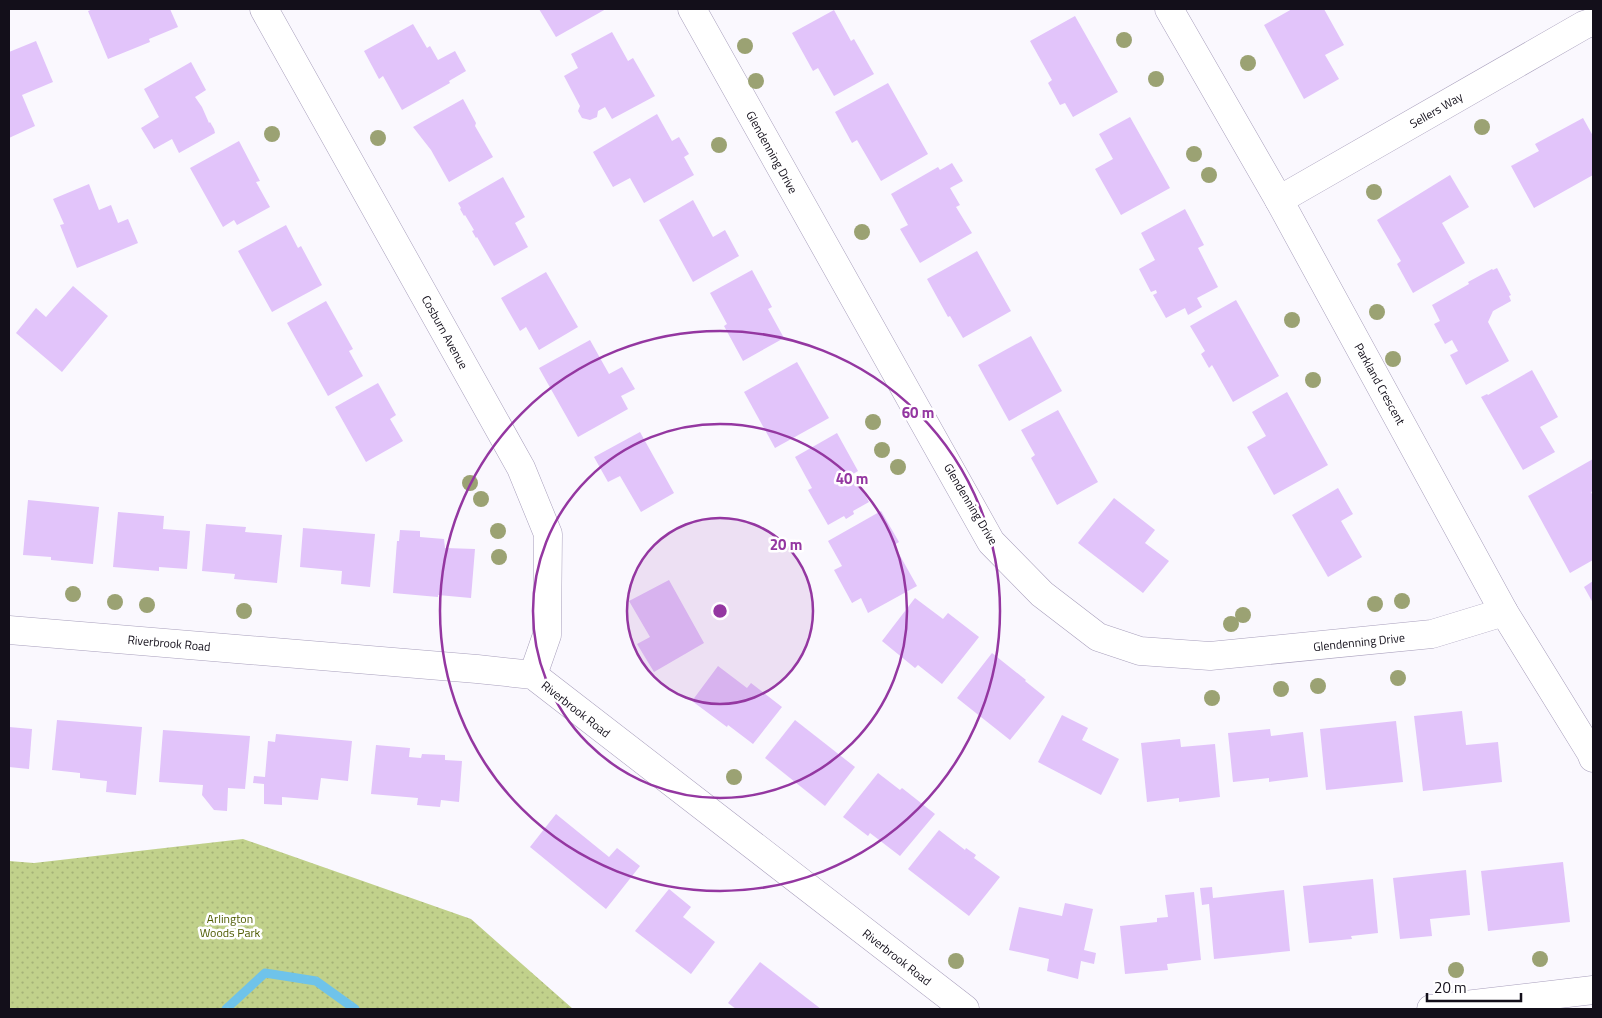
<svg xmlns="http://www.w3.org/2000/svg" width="1602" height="1018" font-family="'Titillium Web',sans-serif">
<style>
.park{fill:url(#park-dots)}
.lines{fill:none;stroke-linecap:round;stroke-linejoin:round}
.stream{stroke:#6fc3ea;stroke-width:9}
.building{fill:#e2c4fa}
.minor-casing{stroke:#a89fbc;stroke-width:29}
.minor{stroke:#fff;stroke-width:28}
.tree{fill:#9ba273}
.ring{fill:none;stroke:#9437a1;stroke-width:2.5}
.labels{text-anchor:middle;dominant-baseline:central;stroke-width:5;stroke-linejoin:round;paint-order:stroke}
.street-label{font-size:12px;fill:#130f1a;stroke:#fff}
.park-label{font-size:12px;fill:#4e5b02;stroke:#fff}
.centre{fill:#9437a1;stroke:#fff;stroke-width:2.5}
.ring-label{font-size:15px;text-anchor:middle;font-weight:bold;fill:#9437a1;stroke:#fff;stroke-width:5;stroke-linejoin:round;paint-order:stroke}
</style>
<defs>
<pattern id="park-dots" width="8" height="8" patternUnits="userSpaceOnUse" patternTransform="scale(1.25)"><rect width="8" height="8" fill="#c1d18b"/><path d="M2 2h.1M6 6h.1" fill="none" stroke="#a5b277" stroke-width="1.8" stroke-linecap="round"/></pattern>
</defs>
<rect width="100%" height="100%" fill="#faf8fe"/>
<!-- park -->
<polygon class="park" points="243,839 471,919 573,1009 9,1009 9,861 34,863"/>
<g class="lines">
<!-- stream -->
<polyline class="stream" points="226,1009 265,973 316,981 355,1009"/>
</g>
<!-- building -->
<g class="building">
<polygon points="93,9 170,9 178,27 149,39 150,42 108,59 88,11"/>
<polygon points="539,9 606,9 556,37"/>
<polygon points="1292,9 1324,9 1344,45 1325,55 1339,79 1304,99 1264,25"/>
<polygon points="834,10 851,41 854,39 874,74 834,96 818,68 813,71 792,33"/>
<polygon points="1075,16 1118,92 1073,117 1065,103 1060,105 1048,83 1052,80 1030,41"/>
<polygon points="413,24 427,48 430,46 438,60 455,51 466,71 449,81 450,83 402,110 383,76 379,79 364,51"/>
<polygon points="612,32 628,61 633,58 655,96 612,119 605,107 598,111 597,117 590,120 582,118 578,111 580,106 564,76 578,68 571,54"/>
<polygon points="36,41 53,82 22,95 35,126 9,138 9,52"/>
<polygon points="191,62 206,90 195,97 202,107 209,123 210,122 214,129 215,133 179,153 172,139 154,149 141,128 159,117 144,89"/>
<polygon points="888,83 928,154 881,181 857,140 852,143 835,112"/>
<polygon points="463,99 476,123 475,126 493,157 449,182 431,150 413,127"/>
<polygon points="657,114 672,141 679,137 689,154 684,157 694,175 644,203 630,178 613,187 593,152"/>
<polygon points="1130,117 1170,188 1121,215 1095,169 1113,159 1099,134"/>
<polygon points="1583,118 1593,136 1593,175 1534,208 1511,166 1539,151 1535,144"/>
<polygon points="239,141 260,181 256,182 270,207 237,225 234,220 223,227 190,168"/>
<polygon points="952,163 963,181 950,188 960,205 956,207 972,233 920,263 900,229 908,225 891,194 938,167 940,170"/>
<polygon points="1450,175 1469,207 1442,223 1465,263 1413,293 1397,264 1401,261 1377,220"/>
<polygon points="503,177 525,217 515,223 528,247 494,266 477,237 476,238 472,231 474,230 465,215 464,216 460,209 461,208 458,203"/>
<polygon points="89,184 99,210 111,205 118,223 128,219 138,243 77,268 60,225 64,224 53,199"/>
<polygon points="693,200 713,237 725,230 739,256 693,282 659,220"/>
<polygon points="1185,209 1204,245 1198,248 1218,287 1197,298 1202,307 1188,315 1185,308 1166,318 1153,295 1157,293 1156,290 1151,292 1139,269 1155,260 1141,233"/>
<polygon points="286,225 298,248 301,246 322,285 272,312 238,251"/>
<polygon points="977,251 1011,311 963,338 950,316 948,317 927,279"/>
<polygon points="1497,268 1511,295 1509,296 1511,301 1493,311 1488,322 1509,361 1466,385 1450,355 1458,351 1452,340 1445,344 1434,324 1440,321 1432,305 1469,284 1468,282 1492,269 1493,270"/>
<polygon points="752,270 772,307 768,309 784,338 743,361 724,326 727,324 710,293"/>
<polygon points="546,272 578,327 539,350 526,327 520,331 501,298"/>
<polygon points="73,286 108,316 62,372 16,333 36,308 46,317"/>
<polygon points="1236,300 1279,376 1233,402 1212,365 1209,368 1201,354 1205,351 1190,326"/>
<polygon points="326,301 353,349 349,351 363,376 328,396 287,323"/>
<polygon points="1031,336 1062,391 1009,421 978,365"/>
<polygon points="590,340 609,374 622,367 635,389 621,396 628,409 578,437 539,368"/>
<polygon points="797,362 829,418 775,448 744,392"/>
<polygon points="1532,370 1558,417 1540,427 1555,452 1523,470 1481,397 1487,394 1488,395"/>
<polygon points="378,383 396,415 390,419 403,441 366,462 335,407"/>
<polygon points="1287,392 1328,465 1274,495 1247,447 1266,436 1252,412"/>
<polygon points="1058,410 1098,482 1057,505 1031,458 1035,455 1021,430"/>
<polygon points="640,432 674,493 641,512 620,476 608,482 594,457"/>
<polygon points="837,433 858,471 853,474 869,502 853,511 854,514 846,519 844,516 828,525 808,490 812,488 795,457"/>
<polygon points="1593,459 1593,491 1591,492 1593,496 1593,560 1570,573 1528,496"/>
<polygon points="1338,488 1353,514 1341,521 1362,557 1328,577 1292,515"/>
<polygon points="1114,498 1155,530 1145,543 1169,561 1143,593 1078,543"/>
<polygon points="28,500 99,507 93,564 51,560 51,557 23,555"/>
<polygon points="881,511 899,542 894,545 917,586 868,613 861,598 852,603 834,570 842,566 828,541"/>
<polygon points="118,512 164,516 163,529 190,531 187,569 159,567 159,571 113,567"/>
<polygon points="206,524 246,527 245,532 282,535 277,583 234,579 235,574 202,571"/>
<polygon points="303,528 375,534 370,587 341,584 342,571 300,567"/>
<polygon points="400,530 420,531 420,537 444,539 445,548 475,549 471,598 438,595 438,597 393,593 397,541 399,541"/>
<polygon points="669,580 704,643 654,672 637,644 650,637 629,601"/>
<polygon points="1593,581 1593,603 1584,587"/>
<polygon points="915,598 943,619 948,613 979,637 942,684 918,665 915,668 882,641"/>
<polygon points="992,653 1026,680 1025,681 1045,697 1010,740 957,698"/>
<polygon points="718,666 747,688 751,683 782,707 753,744 728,725 727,727 692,701"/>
<polygon points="1462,711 1466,745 1498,742 1502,782 1423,791 1414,716"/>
<polygon points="1062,715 1088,728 1082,740 1119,759 1101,795 1038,762"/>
<polygon points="57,720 142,727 136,795 106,792 107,781 80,778 80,773 52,770"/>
<polygon points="795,720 855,767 825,806 765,758"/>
<polygon points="1396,721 1403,782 1326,790 1320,729"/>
<polygon points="9,727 32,729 29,769 9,767"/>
<polygon points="1270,729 1271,736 1303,732 1308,777 1269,782 1269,778 1233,782 1228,733"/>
<polygon points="163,730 250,736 245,789 228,788 227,811 214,810 202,795 203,785 159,782"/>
<polygon points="276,734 352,741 348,781 321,778 318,800 282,797 282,805 264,804 264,784 253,783 254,776 265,777 268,741 275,742"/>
<polygon points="1180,739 1181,747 1215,744 1220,797 1179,802 1179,798 1147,802 1141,743"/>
<polygon points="376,745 410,748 409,757 421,758 422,754 445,755 445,760 462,761 459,802 441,800 440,807 417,805 418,798 371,794"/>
<polygon points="878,773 900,790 902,788 935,814 900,856 870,833 868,836 843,817"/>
<polygon points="556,814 609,857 617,848 640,866 606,909 530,847"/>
<polygon points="939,830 965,850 966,848 976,855 974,858 1000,877 969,916 908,869"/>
<polygon points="1563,862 1570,922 1488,931 1481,871"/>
<polygon points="1466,870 1470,915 1430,919 1432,936 1400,939 1393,878"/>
<polygon points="1373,879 1378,933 1351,936 1352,939 1309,943 1303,886"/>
<polygon points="1212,887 1213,898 1284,890 1290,951 1214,959 1209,904 1202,905 1200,888"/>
<polygon points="669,889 691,907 683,917 715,942 691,974 635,931"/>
<polygon points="1194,892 1201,960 1167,964 1168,970 1125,974 1120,926 1157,922 1157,918 1168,917 1165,895"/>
<polygon points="1065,903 1093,909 1084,950 1096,953 1094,964 1081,961 1078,979 1047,971 1049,959 1009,950 1019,907 1062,916"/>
<polygon points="760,962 821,1009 736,1009 728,1003"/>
</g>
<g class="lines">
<defs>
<g id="minor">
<polyline points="264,9 521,468 548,534 547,635 533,675"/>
<polyline points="692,9 991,542 1042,594 1098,637 1140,651 1210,656 1432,634 1504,612"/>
<polyline points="1169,9 1279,200 1504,612 1591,753 1593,758"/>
<polyline points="1279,200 1584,25 1593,22"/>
<polyline points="9,630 477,669 533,675 965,1009"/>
<polyline points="1431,1009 1593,990"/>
</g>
</defs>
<!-- minor casing -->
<use href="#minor" class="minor-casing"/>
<!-- minor -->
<use href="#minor" class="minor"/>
</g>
<!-- trees -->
<g class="tree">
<circle cx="1124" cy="40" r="8"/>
<circle cx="745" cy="46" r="8"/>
<circle cx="1248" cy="63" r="8"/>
<circle cx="1156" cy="79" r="8"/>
<circle cx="756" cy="81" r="8"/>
<circle cx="1482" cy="127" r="8"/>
<circle cx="272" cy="134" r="8"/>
<circle cx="378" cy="138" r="8"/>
<circle cx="719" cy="145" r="8"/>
<circle cx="1194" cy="154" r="8"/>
<circle cx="1209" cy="175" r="8"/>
<circle cx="1374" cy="192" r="8"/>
<circle cx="862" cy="232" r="8"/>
<circle cx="1377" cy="312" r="8"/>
<circle cx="1292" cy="320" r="8"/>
<circle cx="1393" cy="359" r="8"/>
<circle cx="1313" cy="380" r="8"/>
<circle cx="873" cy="422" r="8"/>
<circle cx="882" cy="450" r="8"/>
<circle cx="898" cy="467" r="8"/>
<circle cx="470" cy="483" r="8"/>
<circle cx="481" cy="499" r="8"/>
<circle cx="498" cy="531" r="8"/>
<circle cx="499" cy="557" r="8"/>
<circle cx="73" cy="594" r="8"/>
<circle cx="1402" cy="601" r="8"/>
<circle cx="115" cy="602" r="8"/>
<circle cx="1375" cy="604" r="8"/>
<circle cx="147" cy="605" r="8"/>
<circle cx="244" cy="611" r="8"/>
<circle cx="1243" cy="615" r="8"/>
<circle cx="1231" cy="624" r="8"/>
<circle cx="1398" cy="678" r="8"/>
<circle cx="1318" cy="686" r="8"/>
<circle cx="1281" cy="689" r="8"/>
<circle cx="1212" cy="698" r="8"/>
<circle cx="734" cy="777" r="8"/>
<circle cx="1540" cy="959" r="8"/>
<circle cx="956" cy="961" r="8"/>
<circle cx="1456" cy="970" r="8"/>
</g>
<!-- distance rings -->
<circle cx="720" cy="611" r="93" fill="#9437a1" fill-opacity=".12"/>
<g class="ring">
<circle cx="720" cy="611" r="93"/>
<circle cx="720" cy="611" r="187"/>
<circle cx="720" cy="611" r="280"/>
</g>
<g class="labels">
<!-- street labels -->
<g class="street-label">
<text transform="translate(1436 110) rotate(-30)">Sellers Way</text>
<text transform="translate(772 152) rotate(61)">Glendenning Drive</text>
<text transform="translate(445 332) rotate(61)">Cosburn Avenue</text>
<text transform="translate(1380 384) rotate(61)">Parkland Crescent</text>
<text transform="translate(971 504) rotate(59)">Glendenning Drive</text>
<text transform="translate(1359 642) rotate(-6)">Glendenning Drive</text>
<text transform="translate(169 643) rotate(5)">Riverbrook Road</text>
<text transform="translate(576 709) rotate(38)">Riverbrook Road</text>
<text transform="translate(897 957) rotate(38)">Riverbrook Road</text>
</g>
<!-- park labels -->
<g class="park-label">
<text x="230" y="918">Arlington<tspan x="230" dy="14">Woods Park</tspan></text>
</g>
</g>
<circle cx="720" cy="611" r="8" class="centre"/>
<g class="ring-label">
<text x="918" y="418">60 m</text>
<text x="852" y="484">40 m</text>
<text x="786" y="550">20 m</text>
</g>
<!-- border -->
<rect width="1602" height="1018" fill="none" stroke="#130f1a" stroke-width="20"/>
<!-- scale -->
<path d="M1427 993v8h94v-8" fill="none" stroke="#130f1a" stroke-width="2.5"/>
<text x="1434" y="993" font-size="15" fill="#130f1a" stroke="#ffffff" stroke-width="4" paint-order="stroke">20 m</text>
</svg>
